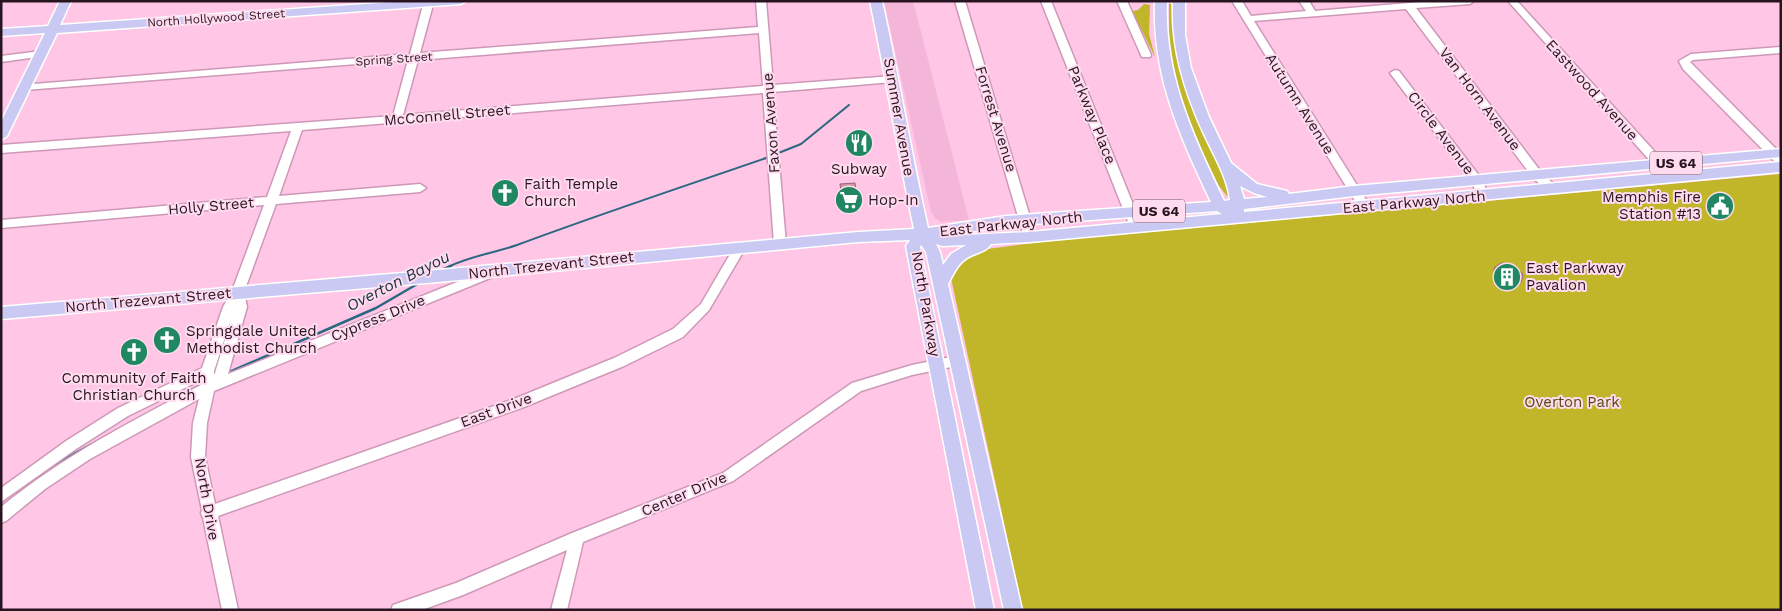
<svg xmlns="http://www.w3.org/2000/svg" width="1782" height="611" font-family="'Work Sans',sans-serif">
<style>
.built{fill:#f3b5d8}
.green{fill:#c1b529}
.lines{fill:none;stroke-linecap:round;stroke-linejoin:round}
.stream-far1{stroke:#2a6780;stroke-width:2}
.stream{stroke:#2a6780;stroke-width:2.5}
.minor-casing{stroke:#ce98b7;stroke-width:3}
.major-casing{stroke:#fff;stroke-width:3}
.minor{fill:#fff;fill-rule:evenodd}
.major{fill:#c9c9f4;fill-rule:evenodd}
.wall{fill:#b47f8b}
.building{fill:#d194a2;stroke:#926871}
.labels{text-anchor:middle;dominant-baseline:central;stroke-width:4;stroke-linejoin:round;paint-order:stroke}
.far-street-label{font-size:12px;fill:#291521;stroke:#fedbee}
.shield{fill:#fedbee;stroke:#69505e;stroke-width:1}
.shield-label{font-size:14px;font-weight:bold;fill:#291521}
.street-label{font-size:15px;fill:#291521;stroke:#fedbee}
.poi-label{font-size:15px;fill:#291521;stroke:#fedbee;text-anchor:start}
.park-label{font-size:15px;fill:#514c12;stroke:#fedbee}
.water-label{font-size:16px;font-style:italic;fill:#18333d;stroke:#fedbee}
</style>
<rect width="100%" height="100%" fill="#ffc6e6"/>
<!-- built -->
<polygon class="built" points="884,1 913,1 969,220 941,222 935,218 931,212"/>
<!-- green -->
<g class="green">
<polygon points="1144,4 1150,5 1149,34 1155,57 1132,11 1138,10"/>
<path d="M1169,4h3c2,40 10,80 25,117 10,24 29,48 32,74l-2,1 -8,-10 -17,-34 -23,-56 -10,-42z"/>
<polygon points="1781,174 1781,610 1023,610 951,278 951,270 972,251 1041,242"/>
</g>
<g class="lines">
<!-- stream-far1 -->
<g class="stream-far1">
<polyline points="776,154 801,144 849,105"/>
<path d="M448,267c22,-11 46,-14 69,-22 83,-31 168,-59 252,-88"/>
</g>
<!-- stream -->
<g class="stream">
<polyline points="442,270 451,266"/>
<polyline points="225,374 376,308 419,283"/>
<polyline points="1,507 59,462 204,383"/>
</g>
<defs>
<g id="minor">
<path d="M424,1h10l-14,52 338,-26 -2,-26h10l7,84 120,-9 5,3 -5,3 -120,10 13,152 -6,4 -6,-4 -11,-151 -461,37 -23,66 141,-12 6,4 -6,4 -144,12 -32,88 3,15 -19,67 259,-104h8l2,3 -2,3 -281,115 -7,32 -2,34 10,47 299,-105 100,-41 59,-29 28,-25 35,-60 4,-1 6,4 -37,63 -26,27 -59,29 -100,41 -306,109 20,94h-16l-19,-92 -2,-5 1,-3 -11,-53 2,-34 6,-24 -109,60 -45,30 -39,32 -5,2v-16c61,-50 130,-86 200,-122v-5l-73,36 -52,33 -75,53v-14l65,-47 52,-33 84,-40 21,-61 9,-16 32,-86 -263,23v-8l266,-23 24,-66 -290,22v-8l392,-29 15,-56 -383,30 -5,-3 1,-2 389,-31zM759,33l4,53 -360,29 15,-55zM231,319l-16,54 -1,2v-4z"/>
<polygon points="955,1 965,1 1036,237 1034,240 1030,241 1024,237"/>
<polygon points="1041,1 1051,1 1143,229 1141,232 1133,232 1131,229"/>
<polygon points="1117,1 1127,1 1151,55 1150,57 1142,57 1141,55"/>
<polygon points="1232,1 1242,1 1251,16 1306,11 1299,1 1309,1 1315,11 1432,1 1474,1 1470,4 1416,8 1542,173 1559,189 1557,192 1549,192 1534,179 1406,9 1254,21 1370,206 1368,209 1360,209"/>
<polygon points="1508,1 1517,1 1676,175 1678,178 1676,181 1668,181"/>
<polygon points="1781,47 1781,53 1693,60 1690,62 1781,154 1781,165 1777,164 1683,69 1679,61 1691,54"/>
<polygon points="41,51 46,54 44,56 1,62 1,56"/>
<polygon points="1395,70 1399,71 1480,177 1489,195 1487,198 1479,198 1471,181 1390,73"/>
<polygon points="956,356 961,357 963,361 961,365 912,375 861,391 733,481 583,542 567,610 551,610 567,550 463,595 422,610 391,610 393,605 456,583 572,533 723,473 852,383 912,365"/>
</g>
<g id="major">
<polygon points="60,1 71,1 60,25 409,1 466,1 461,4 57,33 7,136 1,140 1,122 45,33 1,36 1,29 48,26"/>
<path d="M870,1h12c17,76 29,152 46,227l78,-12 205,-14c-31,-66 -59,-126 -56,-201h12c-3,75 26,134 57,200l6,-1c-3,-24 -17,-46 -27,-68 -19,-42 -32,-84 -30,-131h12v34l6,33 18,49 22,46 26,21 30,7 2,3 65,-8 427,-37v8l-427,39 -110,13v3l537,-50v10l-751,70 -39,2c-4,8 -17,9 -24,14 -10,6 -14,17 -19,26l74,326h-18l-78,-358 -5,-7 -1,2 74,363h-18l-70,-364 4,-6 -52,2 -420,40 -437,37v-12l437,-37 420,-38 56,-3c-16,-76 -28,-152 -44,-228zM1240,186l14,7 13,4 -23,2zM1217,211l5,3 -192,18 -86,4 62,-10zM936,244l6,2 24,-1 -15,9 -8,11 -3,-13z"/>
</g>
</defs>
<!-- minor casing -->
<use href="#minor" class="minor-casing"/>
<!-- major casing -->
<use href="#major" class="major-casing"/>
<!-- minor -->
<use href="#minor" class="minor"/>
<!-- major -->
<use href="#major" class="major"/>
</g>
<!-- wall -->
<g class="wall">
<polygon points="840,184 858,205 858,212 844,214"/>
<polygon points="1495,267 1521,282 1520,285 1507,286 1495,279 1493,269"/>
</g>
<!-- building -->
<g class="building">
<polygon points="855,183 858,205 843,206 840,184"/>
<polygon points="1501,263 1510,264 1522,273 1523,276 1521,282 1509,284 1496,276 1495,267"/>
</g>
<!-- icons -->
<defs>
<symbol id="restaurant-disc" viewBox="-11 -11 22 22"><circle r="9.5" fill="#208762" stroke="#fedbee"/><path d="M-5-6h1v4h1v-4h1v4h1v-4h1v5L-1.5 .5V6h-2V.5L-5-1ZM5-6V6H3V1.5H1.5Q1.5-4 5-6Z" fill="#fff"/></symbol>
<symbol id="church-disc" viewBox="-11 -11 22 22"><circle r="9.5" fill="#208762" stroke="#fedbee"/><path d="M-1.2-6h2.4v3.5h3.3v2.4h-3.3V6h-2.4V-.1h-3.3v-2.4h3.3Z" fill="#fff"/></symbol>
<symbol id="supermarket-disc" viewBox="-11 -11 22 22"><circle r="9.5" fill="#208762" stroke="#fedbee"/><path d="M-6-5.5h2.5l.6 2H6L4.5 2H-2.5L-4.4-4H-6ZM-1.5 3.2a1.3 1.3 0 1 0 .1 0ZM3 3.2a1.3 1.3 0 1 0 .1 0Z" fill="#fff"/></symbol>
<symbol id="civic-disc" viewBox="-11 -11 22 22"><circle r="9.5" fill="#208762" stroke="#fedbee"/><path d="M-.6-6.5H3V-4.5H.6V-3L4-1V1h2V6H-6V1h2V-1L-.6-3ZM-1.2 2.5V6h2.4V2.5Z" fill="#fff"/></symbol>
<symbol id="building-disc" viewBox="-11 -11 22 22"><circle r="9.5" fill="#208762" stroke="#fedbee"/><path d="M-4-6H4V6H1V3H-1V6H-4ZM-2.5-4.3h1.7v1.8h-1.7ZM.8-4.3h1.7v1.8H.8ZM-2.5-1h1.7V.8h-1.7ZM.8-1h1.7V.8H.8Z" fill="#fff"/></symbol>
</defs>
<g fill-rule="evenodd">
<use href="#restaurant-disc" x="843" y="127" width="32" height="32"/>
<use href="#church-disc" x="489" y="177" width="32" height="32"/>
<use href="#supermarket-disc" x="833" y="184" width="32" height="32"/>
<use href="#civic-disc" x="1704" y="190" width="32" height="32"/>
<use href="#building-disc" x="1491" y="261" width="32" height="32"/>
<use href="#church-disc" x="151" y="324" width="32" height="32"/>
<use href="#church-disc" x="118" y="336" width="32" height="32"/>
</g>
<g class="labels">
<!-- far-street labels -->
<g class="far-street-label">
<text transform="translate(216 18) rotate(-4)">North Hollywood Street</text>
<text transform="translate(394 59) rotate(-4)">Spring Street</text>
</g>
<!-- shield labels -->
<g class="shield">
<rect x="1650" y="151.5" width="52" height="23" rx="4"/>
<rect x="1133" y="199.5" width="52" height="23" rx="4"/>
</g>
<g class="shield-label">
<text x="1676" y="163">US 64</text>
<text x="1159" y="211">US 64</text>
</g>
<!-- street labels -->
<g class="street-label">
<text transform="translate(1592 90) rotate(48)">Eastwood Avenue</text>
<text transform="translate(1480 99) rotate(53)">Van Horn Avenue</text>
<text transform="translate(1300 104) rotate(58)">Autumn Avenue</text>
<text transform="translate(447 115) rotate(-5)">McConnell Street</text>
<text transform="translate(1092 115) rotate(68)">Parkway Place</text>
<text transform="translate(899 117) rotate(80)">Summer Avenue</text>
<text transform="translate(996 119) rotate(73)">Forrest Avenue</text>
<text transform="translate(771 123) rotate(-94)">Faxon Avenue</text>
<text transform="translate(1441 133) rotate(53)">Circle Avenue</text>
<text transform="translate(1414 202) rotate(-5)">East Parkway North</text>
<text transform="translate(211 206) rotate(-5)">Holly Street</text>
<text transform="translate(1011 224) rotate(-6)">East Parkway North</text>
<text transform="translate(551 265) rotate(-6)">North Trezevant Street</text>
<text transform="translate(148 300) rotate(-5)">North Trezevant Street</text>
<text transform="translate(926 304) rotate(80)">North Parkway</text>
<text transform="translate(378 318) rotate(-22)">Cypress Drive</text>
<text transform="translate(496 410) rotate(-20)">East Drive</text>
<text transform="translate(684 494) rotate(-23)">Center Drive</text>
<text transform="translate(207 499) rotate(80)">North Drive</text>
</g>
<!-- poi labels -->
<g class="poi-label">
<text x="859" y="169" text-anchor="middle">Subway</text>
<text x="524" y="184">Faith Temple<tspan x="524" dy="17">Church</tspan></text>
<text x="1701" y="197" text-anchor="end">Memphis Fire<tspan x="1701" dy="17">Station #13</tspan></text>
<text x="868" y="200">Hop-In</text>
<text x="1526" y="268">East Parkway<tspan x="1526" dy="17">Pavalion</tspan></text>
<text x="186" y="331">Springdale United<tspan x="186" dy="17">Methodist Church</tspan></text>
<text x="134" y="378" text-anchor="middle">Community of Faith<tspan x="134" dy="17">Christian Church</tspan></text>
</g>
<!-- park labels -->
<g class="park-label">
<text x="1572" y="402">Overton Park</text>
</g>
<!-- water labels -->
<g class="water-label">
<text transform="translate(398 281) rotate(-27)">Overton Bayou</text>
</g>
</g>
<!-- border -->
<rect width="1782" height="611" fill="none" stroke="#291521" stroke-width="5"/>
</svg>
